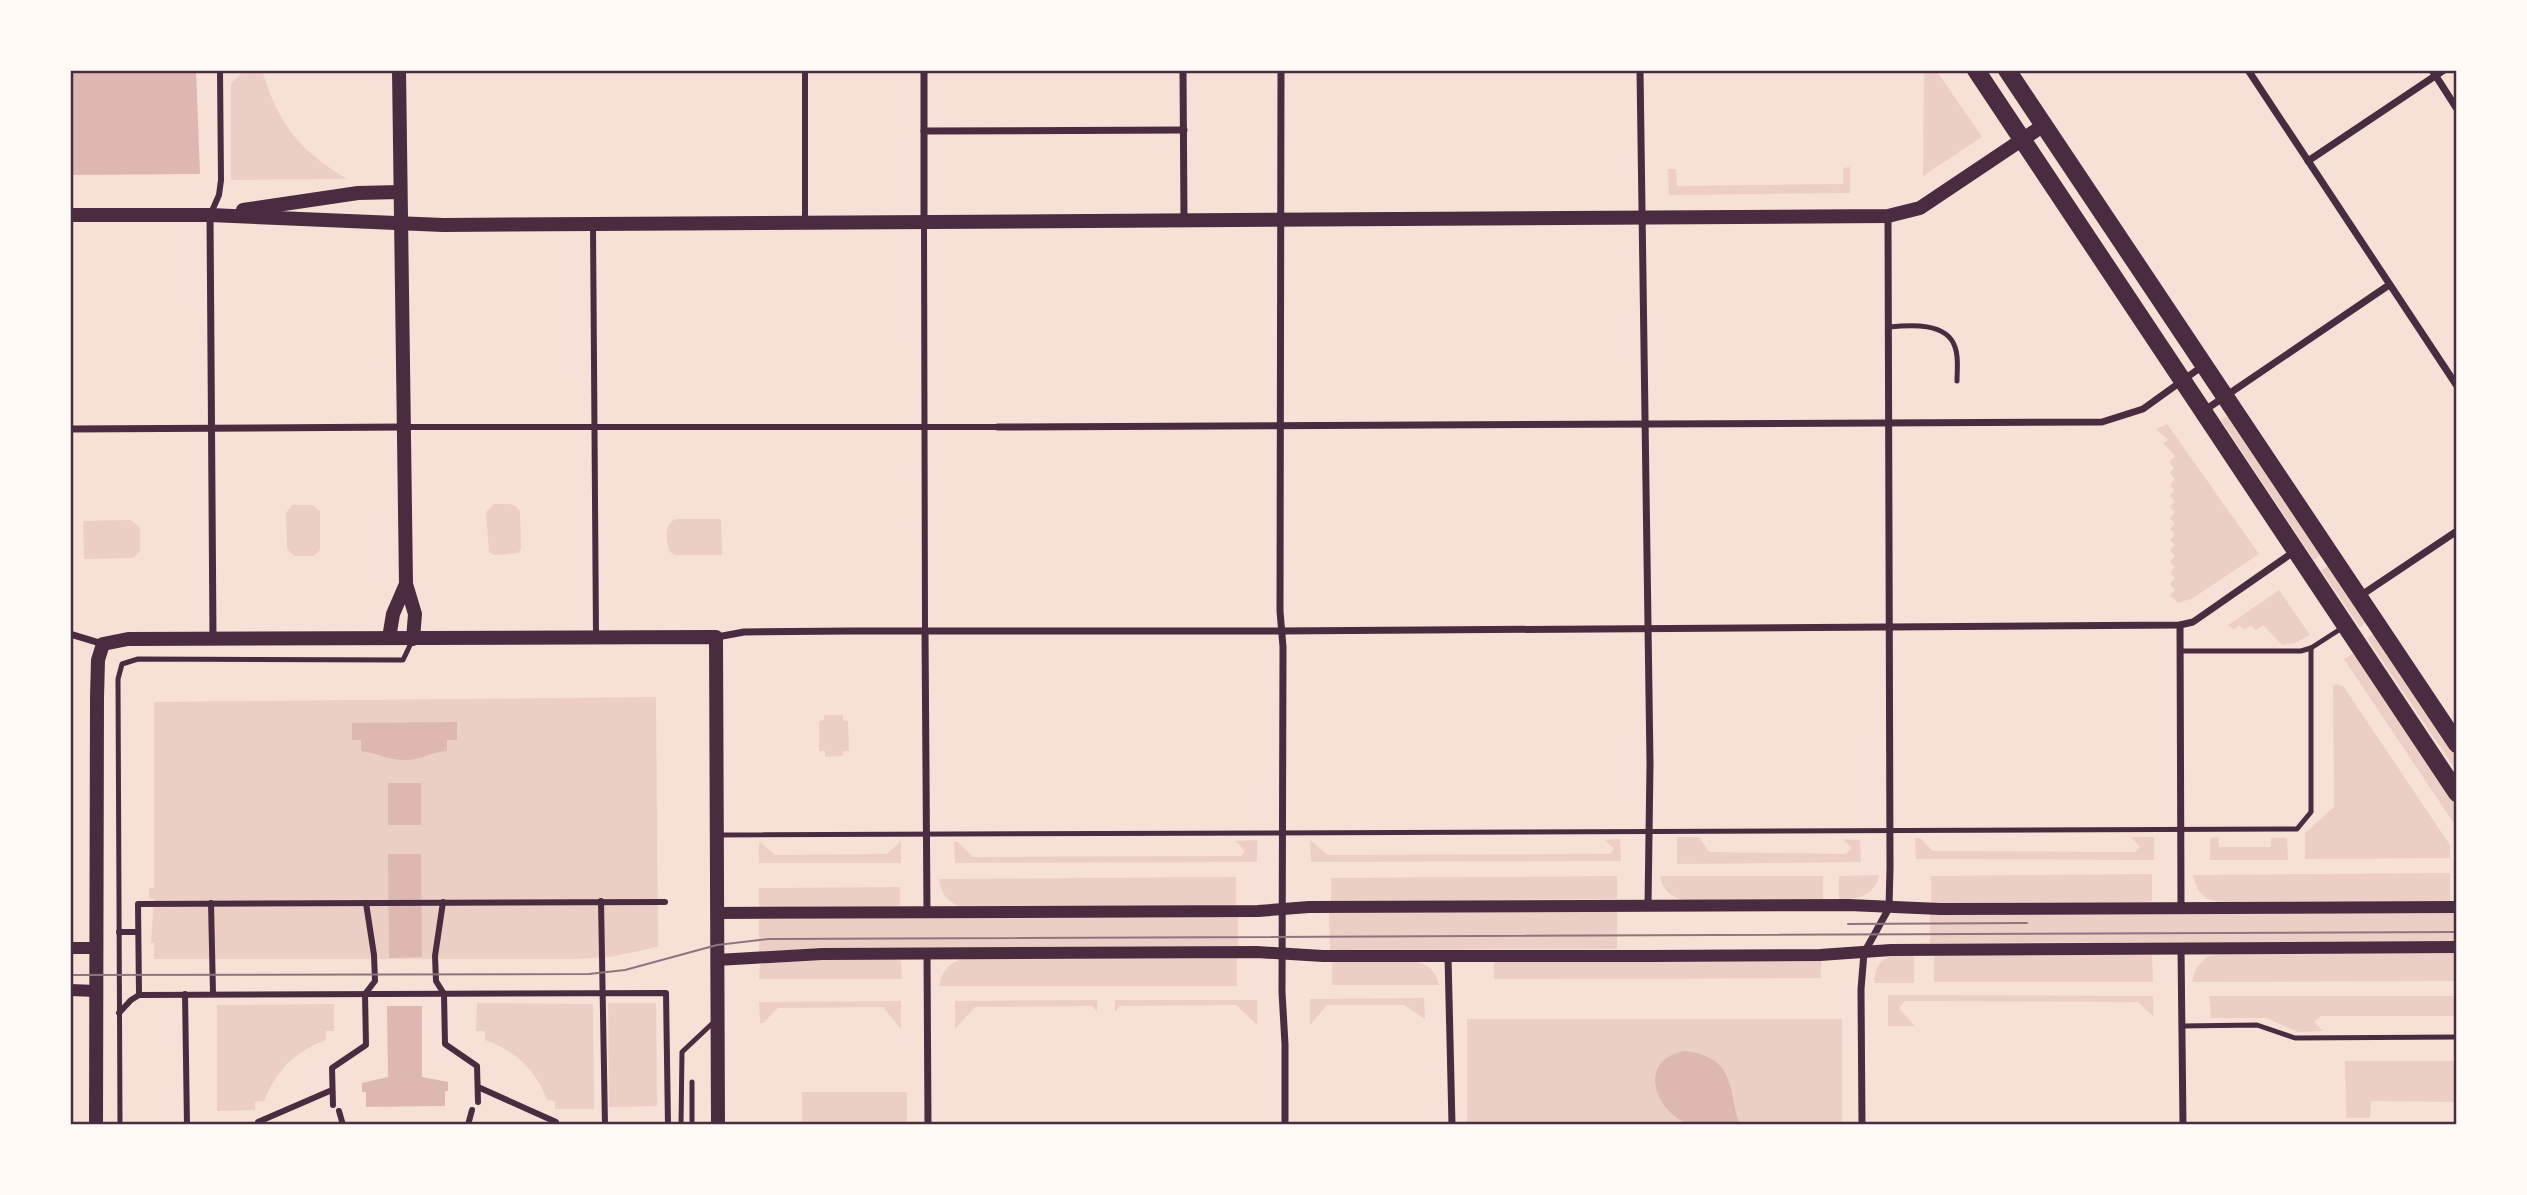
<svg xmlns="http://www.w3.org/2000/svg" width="2527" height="1195" font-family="'DM Sans',sans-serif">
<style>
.green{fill:#ebcfc5}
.water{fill:#dcb8b0}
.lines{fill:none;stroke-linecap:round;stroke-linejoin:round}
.service{stroke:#4a2c40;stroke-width:5}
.pedestrian{stroke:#4a2c40;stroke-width:6}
.minor{stroke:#4a2c40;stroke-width:7}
.tertiary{stroke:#4a2c40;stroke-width:12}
.secondary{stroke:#4a2c40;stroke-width:14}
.primary{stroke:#4a2c40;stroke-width:18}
.tram{stroke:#8f747c;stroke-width:2}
.neatline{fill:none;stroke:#4a2c40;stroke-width:2.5}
</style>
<rect width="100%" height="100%" fill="#f7e1d7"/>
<!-- green -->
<g class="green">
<path d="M245,70h17c17,55 36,79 85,109l-116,1v-97z"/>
<polygon points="1924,70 1936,70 1982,137 1923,176"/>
<polygon points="1850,167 1850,193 1669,195 1668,169 1676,169 1677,186 1843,184 1843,168"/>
<polygon points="2225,417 2230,417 2322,554 2314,560 2221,420"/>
<polygon points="2167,424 2259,554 2193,598 2178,603 2170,595 2175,590 2170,584 2175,578 2170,573 2175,567 2170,562 2175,556 2170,550 2175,545 2170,540 2175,534 2170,529 2175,523 2170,518 2175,512 2170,507 2175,501 2170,496 2174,490 2170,485 2175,479 2170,473 2174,468 2169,462 2175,456 2163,443 2168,440 2156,429"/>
<path d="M494,504c10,0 21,-3 26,8l1,37 -3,4 -24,2 -5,-3 -3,-40z"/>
<polygon points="292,505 313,505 320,512 320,550 314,556 294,556 287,549 286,513"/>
<path d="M676,519h45l1,36h-47l-5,-3c-4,-11 -7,-28 6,-33z"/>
<polygon points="131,520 140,528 140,551 133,558 84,559 83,521"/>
<polygon points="2330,565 2367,622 2360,627 2321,570"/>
<polygon points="2279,590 2310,635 2295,643 2282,645 2263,625 2256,630 2251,625 2245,630 2239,625 2234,630 2228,625"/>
<polygon points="2376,632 2457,755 2457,772 2367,638"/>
<polygon points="2356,652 2457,806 2457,828 2344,659"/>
<polygon points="2337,684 2343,686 2450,845 2450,858 2305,859 2305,833 2334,807 2333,685"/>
<polygon points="656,697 658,947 610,957 576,959 154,959 154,943 151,943 154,899 149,898 149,888 154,888 154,702"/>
<polygon points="824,715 843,715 843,720 848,721 849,751 843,751 843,756 825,757 825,751 819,751 819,721 824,720"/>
<polygon points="1677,837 1699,837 1709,852 1846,854 1851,848 1843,839 1860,840 1861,862 1677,864"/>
<polygon points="2131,837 2154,837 2154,860 1916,859 1915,838 1920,838 1933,851 2135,852 2140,847"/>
<polygon points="2218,837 2219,847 2271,847 2271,838 2287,838 2288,860 2210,860 2210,838"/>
<polygon points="1620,839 1621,861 1311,862 1310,840 1328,855 1610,854 1614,849 1605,840"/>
<polygon points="1257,840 1257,862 955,863 954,842 958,842 973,857 1241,856 1245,851 1235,841"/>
<polygon points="759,841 775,855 887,854 901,841 901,863 759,863"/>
<path d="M2450,873v28l-231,1c-17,-3 -23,-12 -26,-27z"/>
<polygon points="2152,874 2152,901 2145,902 1931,903 1931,876"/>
<path d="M1879,875c-5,22 -21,24 -40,24v-23z"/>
<polygon points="1617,876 1617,899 1331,901 1331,878"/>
<path d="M1660,876h163v23l-139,1c-14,-3 -21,-10 -24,-24z"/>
<path d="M1236,877v28l-274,2c-15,-5 -21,-13 -23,-28z"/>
<polygon points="900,887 900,905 894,907 759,907 759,888"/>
<polygon points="1329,912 1617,912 1617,949 1330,950"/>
<polygon points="2457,912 2457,942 1930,943 1930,914"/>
<polygon points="1238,916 1238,946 817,948 759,952 759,919"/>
<path d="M2219,953h238v28l-265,1c4,-17 10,-25 27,-29z"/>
<polygon points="1934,954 2152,955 2153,982 1934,982"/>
<path d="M1894,955h20v28h-40c1,-15 5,-24 20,-28z"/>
<path d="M1237,958v28h-298c3,-15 9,-23 24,-27z"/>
<polygon points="824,959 894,959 901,961 902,979 759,979 760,964"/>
<polygon points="1821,960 1821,978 1494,979 1494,961"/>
<path d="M1414,961c14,3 21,9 25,24h-107v-23z"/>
<polygon points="1888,995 2153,996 2153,1016 2138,1002 1905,1001 1899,1008 1915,1026 1888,1026"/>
<polygon points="2209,996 2457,996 2457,1016 2321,1016 2314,1022 2323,1031 2298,1032 2266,1018 2211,1018"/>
<polygon points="1424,998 1425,1019 1404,1005 1327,1005 1310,1025 1310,999"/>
<polygon points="1097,1000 1097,1012 1092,1006 975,1007 955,1029 955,1001"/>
<polygon points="1115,1000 1257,1000 1257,1025 1236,1005 1120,1006 1115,1012"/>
<polygon points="901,1001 901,1029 883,1007 778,1008 763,1023 760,1023 759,1002"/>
<path d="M477,1003l116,1 1,105h-39v-8l-8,-1c-12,-31 -31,-49 -62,-60v-9h-9z"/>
<polygon points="608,1003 656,1003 657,1106 609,1107"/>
<path d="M334,1004v27h-8v9c-31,11 -50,31 -62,61l-9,1v8l-38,1v-106z"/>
<rect x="1467" y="1019" width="375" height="106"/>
<polygon points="2345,1061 2457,1061 2457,1102 2371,1101 2370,1118 2346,1118"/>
<rect x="802" y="1092" width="105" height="33"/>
</g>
<!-- water -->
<g class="water">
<polygon points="70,70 196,70 200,174 70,175"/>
<path d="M457,722v18h-10v11c-13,0 -26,9 -40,9 -16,1 -30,-7 -46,-9v-11h-9v-17z"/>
<rect x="388" y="783" width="33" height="42"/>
<polygon points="388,854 421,854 422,957 389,958"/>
<polygon points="387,1006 422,1006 422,1077 448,1082 448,1091 445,1091 445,1106 366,1107 366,1092 362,1092 362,1083 388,1077"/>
<path d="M1685,1051c52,7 42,37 55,74 -13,0 -43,4 -54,-2 -33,-15 -48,-64 -1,-72z"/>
</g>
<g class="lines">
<!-- service -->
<g class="service">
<path d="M1889,327c21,-2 58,-5 66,20 4,10 2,23 2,34"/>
<polyline points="2180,651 2301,651 2311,648 2342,628"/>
<polyline points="717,835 2297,829 2311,812 2311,648"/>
<polyline points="2182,1026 2257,1025 2295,1038 2457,1037"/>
<polyline points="692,1082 692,1125"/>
<polyline points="120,1125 118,679 122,664 138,659 403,660 413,639"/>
<polyline points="681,1125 682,1052 716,1020"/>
</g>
<!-- pedestrian -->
<g class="pedestrian">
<polyline points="805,70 805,222"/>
<polyline points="211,213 219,195 221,180 220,70"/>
<polyline points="924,223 925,631"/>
<polyline points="593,225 596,636"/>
<polyline points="406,427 998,427"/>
<polyline points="601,901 605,1125"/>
<polyline points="443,902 435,956 436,981 444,994 445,1044 477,1066 478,1102"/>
<polyline points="211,903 213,994"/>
<polyline points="119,932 138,932"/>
<polyline points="185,994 187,1125"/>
<polyline points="139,995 138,904 665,902"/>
<polyline points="119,1013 131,1000 139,995 666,993 668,1125"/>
<polyline points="478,1087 556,1122 557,1125"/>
<polyline points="333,1105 332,1068 366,1045 365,994 375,981 374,955 366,903"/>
<polyline points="339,1111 343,1125"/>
<polyline points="258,1125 258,1122 332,1090"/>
<polyline points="468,1125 472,1110"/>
</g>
<!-- minor -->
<g class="minor">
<polyline points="924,70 924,223"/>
<polyline points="1183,70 1184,220"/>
<polyline points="1281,70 1280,611 1283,647 1282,992 1285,1044 1285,1125"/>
<polyline points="1640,70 1650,764 1648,906"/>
<polyline points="2248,70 2457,386"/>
<polyline points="2432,70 2457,109"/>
<polyline points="924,131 1184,130"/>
<polyline points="2308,161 2444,70"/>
<polyline points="210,215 213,639"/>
<polyline points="2205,410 2389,285"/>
<polyline points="998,427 2102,422 2143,409 2204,365"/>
<polyline points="70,429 404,427"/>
<polyline points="2360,596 2457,531"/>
<polyline points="2180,625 2181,907"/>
<polyline points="925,631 927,912"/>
<polyline points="70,634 103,644"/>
<polyline points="717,637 744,632 850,631 1281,631 2180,625 2193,622 2295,551"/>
<polyline points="2181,948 2183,1125"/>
<polyline points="927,953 928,1125"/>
<polyline points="1448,956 1452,1125"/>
<polyline points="1862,1125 1861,989 1864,953 1889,908 1890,868 1888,216"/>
</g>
<!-- tertiary -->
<g class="tertiary">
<polyline points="717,913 1258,911 1309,907 1849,905 1940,909 2457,907"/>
<polyline points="70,948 97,948"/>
<polyline points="717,960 822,954 1257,952 1323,956 1649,956 1820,955 1891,950 2457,947"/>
<polyline points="70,990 96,991"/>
</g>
<!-- secondary -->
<g class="secondary">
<polyline points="399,70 406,584 415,614 413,639"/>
<polyline points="243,210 358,193 400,192"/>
<polyline points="70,215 210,215 443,225 1888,216 1920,208 2044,125"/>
<polyline points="389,638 393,614 406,584"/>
<polyline points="96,1125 97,697 98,660 103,644 128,639 716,637 718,1125"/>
</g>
<!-- primary -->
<g class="primary">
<polyline points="1976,70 2457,793"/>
<polyline points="2007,70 2457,744"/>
</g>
<!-- tram -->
<g class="tram">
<polyline points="1848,924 2027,923"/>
<polyline points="70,975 589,974 625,970 717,945 768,939 2457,932"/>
</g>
</g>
<!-- border -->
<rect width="2527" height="1195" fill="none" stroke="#fffaf5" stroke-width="144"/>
<rect x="72" y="72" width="2383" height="1051" class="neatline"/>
</svg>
